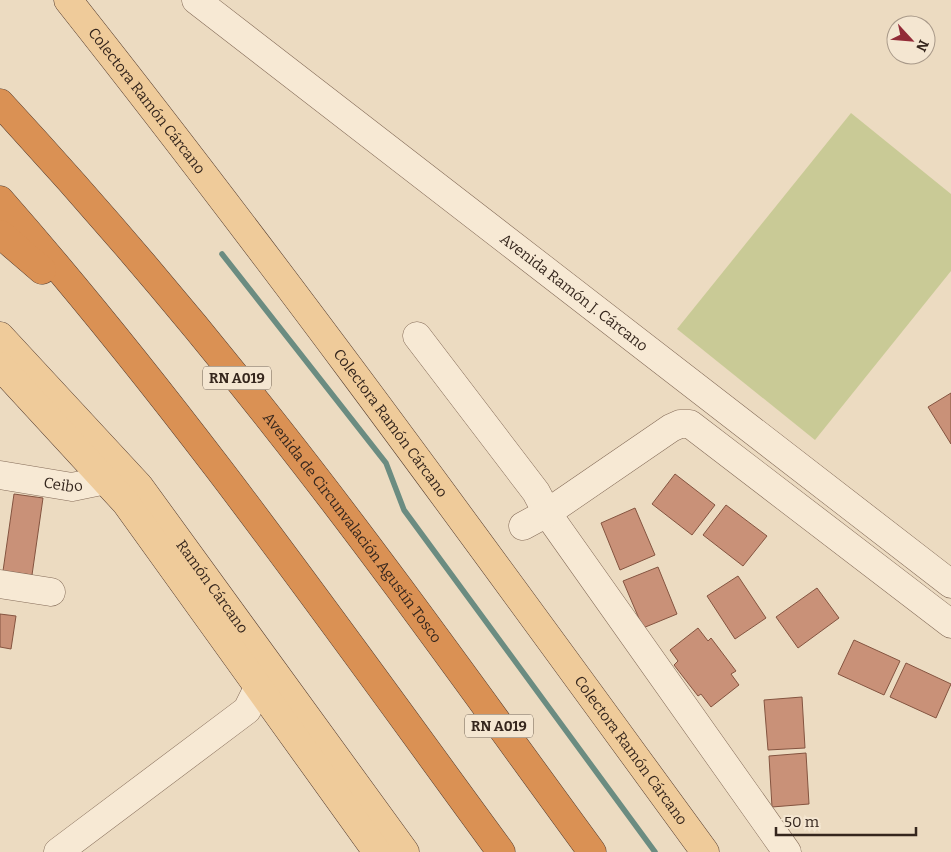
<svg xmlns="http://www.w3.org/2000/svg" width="951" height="852" font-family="Bitter,serif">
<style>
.green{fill:#c9ca96}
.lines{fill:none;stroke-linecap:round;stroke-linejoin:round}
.stream{stroke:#6b8c81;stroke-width:5.5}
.building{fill:#c99178;stroke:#845440}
.minor-casing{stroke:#856c59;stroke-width:29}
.major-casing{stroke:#533b2e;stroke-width:29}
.highway-casing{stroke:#533b2e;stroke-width:29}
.minor{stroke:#f7e9d4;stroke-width:28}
.major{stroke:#efcb9a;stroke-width:28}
.highway{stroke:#da9154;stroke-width:28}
.labels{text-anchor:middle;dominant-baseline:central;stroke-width:4;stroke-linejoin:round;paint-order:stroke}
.shield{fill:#f4e6d1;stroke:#6e6053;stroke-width:1}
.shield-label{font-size:14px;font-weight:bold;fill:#35261d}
.street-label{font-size:15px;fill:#35261d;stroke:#f4e6d1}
</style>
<rect width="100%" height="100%" fill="#ecdbc1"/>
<!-- green -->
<polygon class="green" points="851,113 951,194 951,271 815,440 677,329"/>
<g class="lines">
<!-- stream -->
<polyline class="stream" points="222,254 386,463 404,510 655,852"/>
</g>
<!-- building -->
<g class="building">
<polygon points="951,393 951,444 928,407"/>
<polygon points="675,474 715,505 692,535 652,504"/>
<polygon points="14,494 43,498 32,575 3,571"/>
<polygon points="726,505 767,536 743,566 703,535"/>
<polygon points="635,508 655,555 620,570 601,523"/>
<polygon points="658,567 677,614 643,628 623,581"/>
<polygon points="738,576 766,618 735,639 707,596"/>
<polygon points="817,588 839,618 798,648 776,617"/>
<polygon points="0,614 16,616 11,649 0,647"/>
<polygon points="698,628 708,641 711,638 736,671 731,674 739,685 711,707 701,694 698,696 674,665 678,661 670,650"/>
<polygon points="854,640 900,661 884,695 838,674"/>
<polygon points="906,663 951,684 936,718 890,697"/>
<polygon points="802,697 805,748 768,750 764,700"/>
<polygon points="806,753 809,804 772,807 769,756"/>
</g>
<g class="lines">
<defs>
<g id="minor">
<path id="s1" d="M196,0l755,584"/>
<polyline points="417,336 536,492 547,513 787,852"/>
<path id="s2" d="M0,475l72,12 34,-7 14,-13"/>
<polyline points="523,526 547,513 671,428 680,424 690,424 951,624"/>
<polyline points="0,584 51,592"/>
<polyline points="58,852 247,710 258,688 275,674"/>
</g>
<g id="major">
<path id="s3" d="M68,0c220,278 428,566 637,852"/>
<path id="s4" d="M0,336l139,150 266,366"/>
<polyline points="0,366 126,503 377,852"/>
</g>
<g id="highway">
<path id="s5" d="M0,103c97,105 189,213 277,325 109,138 211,282 315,424"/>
<path d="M0,200c181,206 339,431 501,652"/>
<polyline points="0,234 42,270"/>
</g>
</defs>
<!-- minor casing -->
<use href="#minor" class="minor-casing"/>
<!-- major casing -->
<use href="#major" class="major-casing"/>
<!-- highway casing -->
<use href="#highway" class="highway-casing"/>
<!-- minor -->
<use href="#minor" class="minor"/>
<!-- major -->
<use href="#major" class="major"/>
<!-- highway -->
<use href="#highway" class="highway"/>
</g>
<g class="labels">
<!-- shield labels -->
<g class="shield">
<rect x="203" y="366.5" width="68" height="23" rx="4"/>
<rect x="465" y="714.5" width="68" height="23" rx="4"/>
</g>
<g class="shield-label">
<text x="237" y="378">RN A019</text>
<text x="499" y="726">RN A019</text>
</g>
<!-- street labels -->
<g class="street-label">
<text stroke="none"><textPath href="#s3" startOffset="128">Colectora Ramón Cárcano</textPath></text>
<text stroke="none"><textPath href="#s1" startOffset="478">Avenida Ramón J. Cárcano</textPath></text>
<text stroke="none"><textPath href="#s3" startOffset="532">Colectora Ramón Cárcano</textPath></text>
<text stroke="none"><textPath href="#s2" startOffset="64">Ceibo</textPath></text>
<text stroke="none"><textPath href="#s5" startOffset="552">Avenida de Circunvalación Agustín Tosco</textPath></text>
<text stroke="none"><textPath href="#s4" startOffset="329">Ramón Cárcano</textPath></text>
<text stroke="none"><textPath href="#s3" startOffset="938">Colectora Ramón Cárcano</textPath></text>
</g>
</g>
<!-- north arrow -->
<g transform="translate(911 40) rotate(116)"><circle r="24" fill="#f4e6d1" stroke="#a89989"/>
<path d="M0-4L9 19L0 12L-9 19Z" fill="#922b37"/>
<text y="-8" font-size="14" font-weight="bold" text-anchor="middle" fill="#35261d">N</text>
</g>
<!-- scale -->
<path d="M776 827v8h140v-8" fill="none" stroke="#35261d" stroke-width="2.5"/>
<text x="784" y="827" font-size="15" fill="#35261d" stroke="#f4e6d1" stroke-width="4" paint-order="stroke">50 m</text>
</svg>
